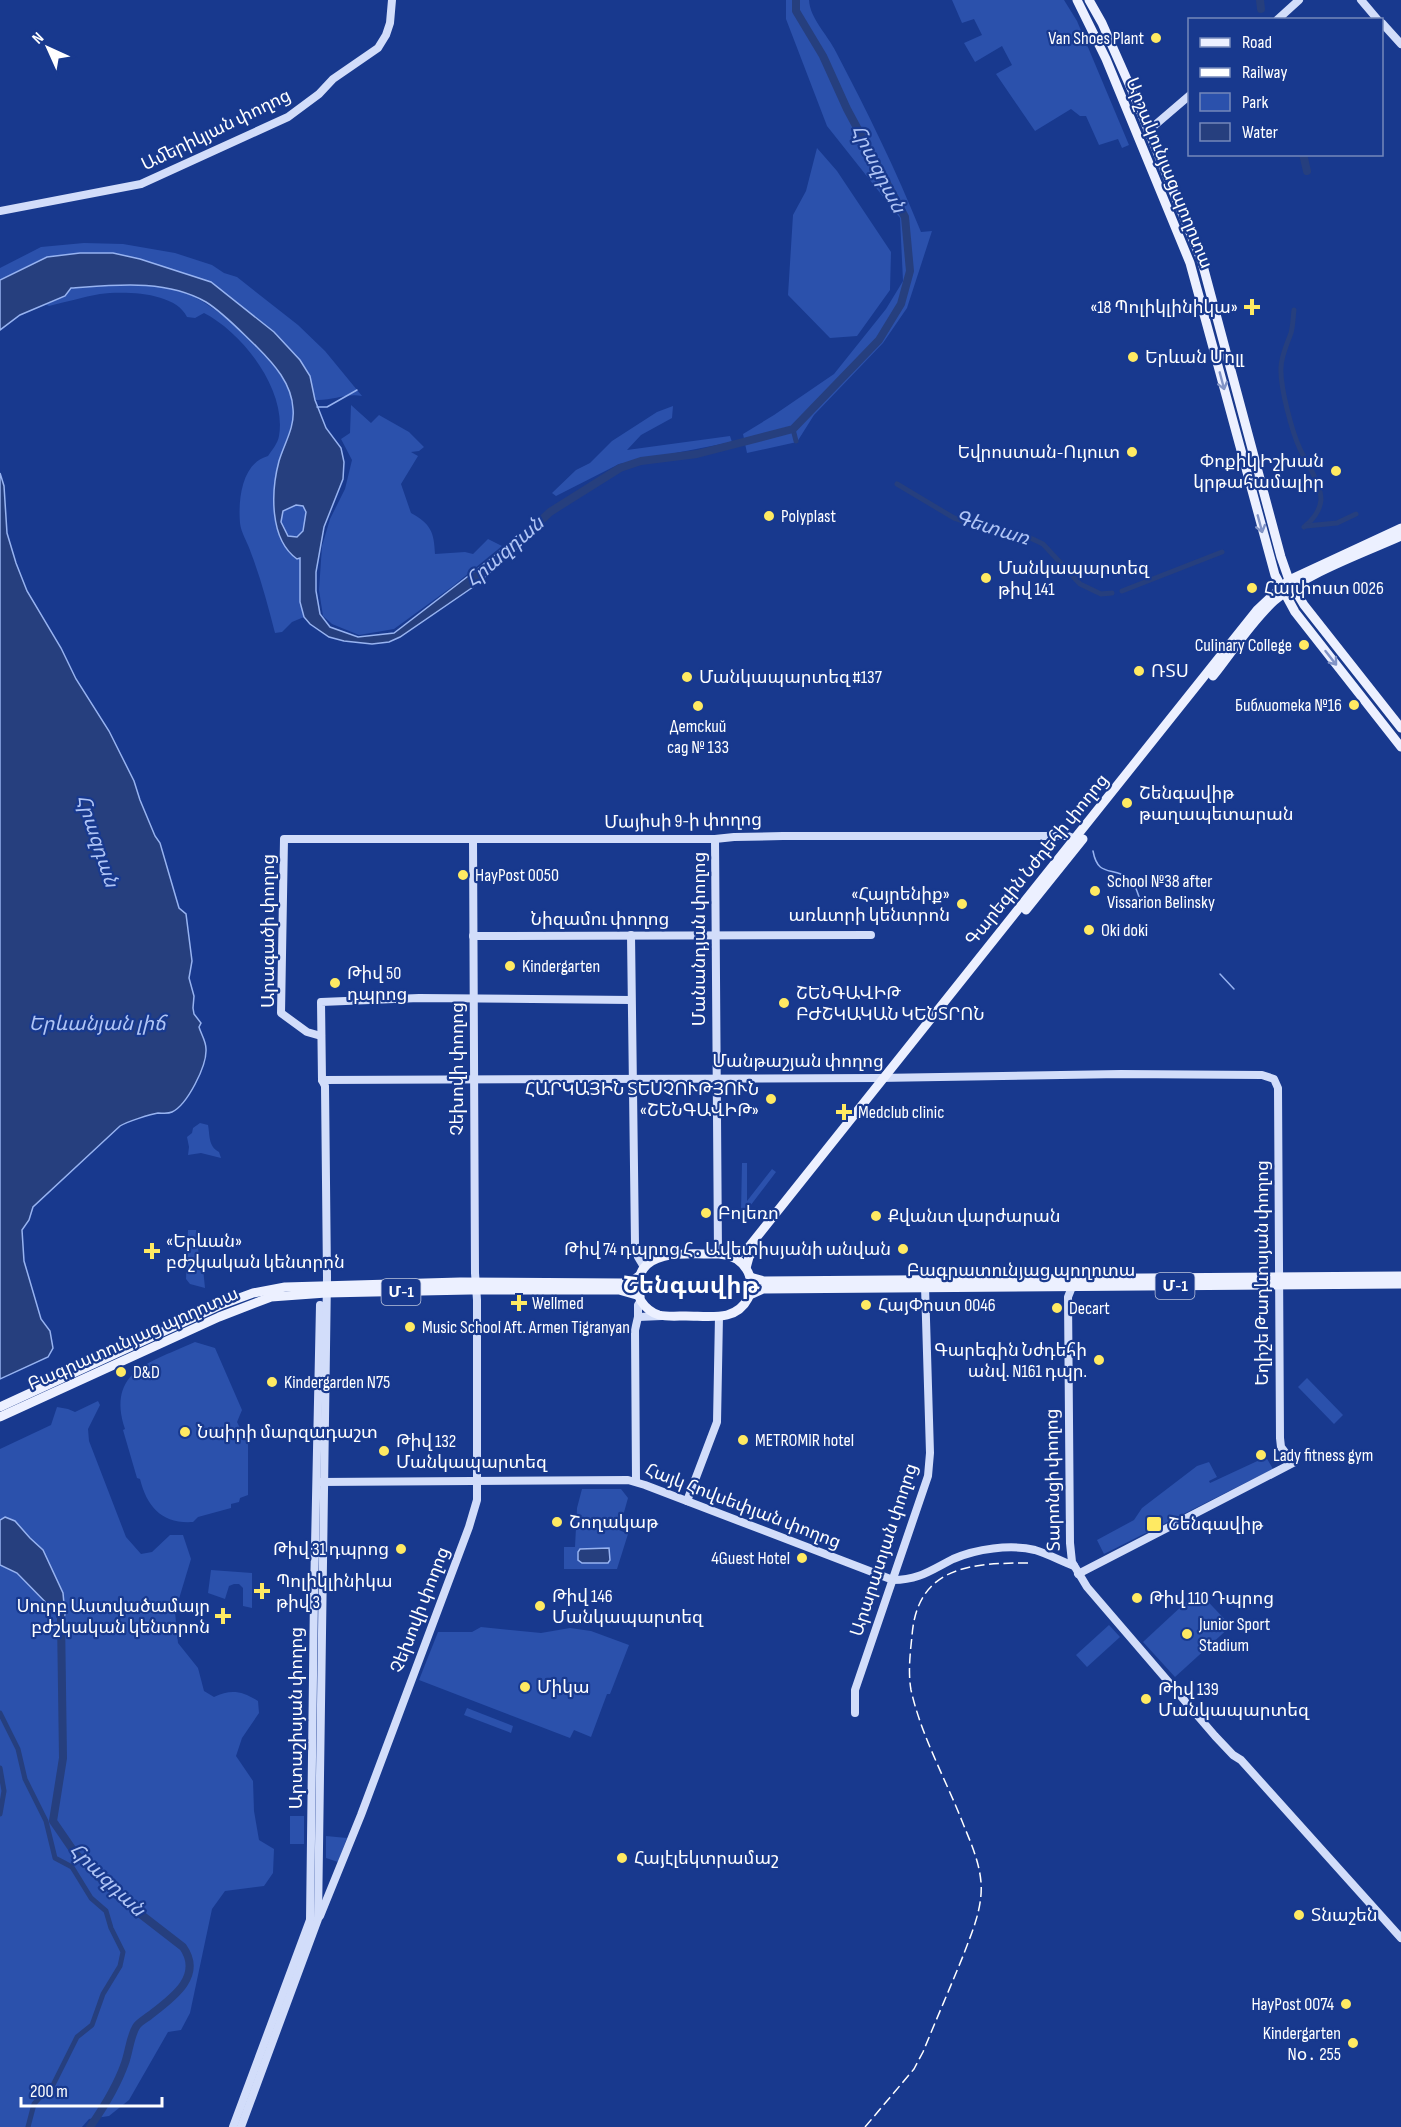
<svg xmlns="http://www.w3.org/2000/svg" width="1401" height="2127" font-family="'Sofia Sans Condensed','Noto Sans Armenian',sans-serif">
<style>
.green{fill:#2b51ac}
.water{fill:#263f7e;stroke:#97b3f1;stroke-width:1.5;fill-rule:evenodd}
.lines{fill:none;stroke-linecap:round;stroke-linejoin:round}
.stream{stroke:#97b3f1;stroke-width:1.5}
.canal{stroke:#263f7e;stroke-width:5}
.river{stroke:#263f7e;stroke-width:8}
.secondary{stroke:#d2ddfa;stroke-width:8}
.primary{stroke:#ecf0ff;stroke-width:9}
.rail{stroke:#fff;stroke-width:1.5;stroke-dasharray:10 4.5;stroke-linecap:butt}
.oneway{stroke:#8294c6}
.poi-dot{fill:#ffea62;stroke:#18398e;stroke-width:2}
.labels{text-anchor:middle;dominant-baseline:central;stroke-width:4.5;stroke-linejoin:round;paint-order:stroke}
.shield{fill:#18398e;stroke:#bac4dd;stroke-width:1.5}
.shield-label{font-size:16px;font-weight:bold;fill:#fff}
.poi-label{font-size:18px;fill:#fff;stroke:#18398e;text-anchor:start}
.street-label{font-size:18px;fill:#fff;stroke:#18398e}
.water-label{font-size:20px;font-style:italic;fill:#b0c5f6;stroke:#18398e}
.district-label{font-size:24px;font-weight:bold;fill:#fff;stroke:#18398e}
</style>
<rect width="100%" height="100%" fill="#18398e"/>
<!-- green -->
<g class="green">
<path d="M786,0h23c1,19 19,35 27,52 31,59 60,118 85,180l11,-1 -25,77 -24,35 -69,72 -17,27 -50,11 -4,-19 31,-19 60,-41 52,-65 17,-28 -3,-63 -73,-92 -41,-107z"/>
<polygon points="952,0 1064,0 1077,21 1129,145 1122,148 1118,139 1099,145 1086,116 1080,116 1071,109 1035,131 996,74 1012,65 1002,46 975,62 964,43 982,35 974,19 962,23"/>
<polygon points="817,148 837,171 891,252 890,290 857,336 830,338 788,295 793,215 806,191"/>
<path d="M84,243l39,1 52,9 37,12 12,8 13,4 61,48 27,26 37,45c-16,-3 -30,5 -47,4l-5,-24 -10,-16 -26,-28 -24,-20 -110,-53 -94,-2 -46,23v-12l41,-21z"/>
<path d="M132,284c17,2 38,3 54,9 37,16 105,74 107,116 1,19 -10,35 -14,53 -5,17 -5,36 -4,54 1,16 22,27 25,43 4,19 -1,38 4,58l-12,5 -10,10 -7,1c-7,-27 -14,-54 -24,-80 -3,-10 -10,-20 -11,-30 -2,-24 2,-60 28,-67 4,-6 10,-13 11,-20 8,-46 -36,-103 -75,-123l-9,5 -8,-1c-12,-25 -62,-26 -87,-23 -17,3 -34,8 -51,12l-4,-2 20,-8 6,-8z"/>
<path d="M351,405l20,18 8,-8 30,17 15,15 -5,4 -8,1 7,4 -17,28 10,29c20,11 23,19 24,41l30,-2 8,2 15,-15 14,7 -49,40 -59,43 -35,6 -27,-11 -9,-8 -4,-26 3,-44 8,-27 15,-30 7,-29 -11,-21 9,-6z"/>
<polygon points="673,406 672,418 641,435 627,450 730,436 732,442 619,464 556,496 552,493 576,470 590,463 612,441 657,412"/>
<polygon points="296,505 303,506 306,512 303,531 297,537 288,536 281,522 283,511"/>
<path d="M200,1123l8,2c2,10 0,21 11,27l2,6 -20,-5 -13,2 1,-8 -2,-10 5,-4 1,-5z"/>
<polygon points="742,1163 747,1163 747,1201 772,1169 776,1172 744,1214 741,1212"/>
<polygon points="188,1230 196,1230 200,1265 203,1268 205,1288 190,1284 186,1279"/>
<path d="M195,1342l20,6 27,62 -5,12 4,8 7,3v62l-8,3 -1,4 -8,2v4l-33,9 -5,5c-31,2 -46,-15 -53,-43l-3,-1 -14,-48 2,-1c-19,-59 27,-67 70,-87z"/>
<polygon points="1307,1378 1343,1415 1334,1424 1298,1387"/>
<path d="M98,1401l2,4 -12,24 1,12 37,96 15,17 11,-2 18,-17h13l8,24 -16,53 3,31 20,25 6,23 10,6c17,-8 28,-6 44,4l1,12 -17,25 -6,18 17,25 1,30 5,29 15,9 -1,24 -9,13 -39,5 -13,18 -22,104 -9,17 -13,2 -39,68 -20,16 -20,3 -7,8h-82v-678l51,-24 6,-18 11,2 7,3z"/>
<polygon points="1266,1457 1273,1469 1104,1554 1097,1540 1134,1520 1142,1508 1197,1466 1209,1462 1217,1477 1209,1481 1210,1483"/>
<polygon points="582,1489 621,1489 628,1498 619,1530 628,1534 617,1569 564,1569 564,1547 575,1547 577,1508"/>
<polygon points="211,1570 252,1573 252,1608 243,1606 243,1588 239,1584 234,1584 229,1586 225,1599 208,1593"/>
<polygon points="1198,1591 1231,1626 1175,1677 1143,1642"/>
<polygon points="1109,1625 1120,1637 1087,1667 1076,1655"/>
<polygon points="481,1627 541,1633 570,1628 591,1631 629,1645 610,1694 607,1694 591,1737 574,1730 570,1738 419,1680 438,1632 472,1632"/>
<polygon points="467,1708 513,1726 511,1733 464,1715"/>
<rect x="290" y="1816" width="14" height="28"/>
<polygon points="326,1836 347,1838 338,1862 326,1858"/>
</g>
<!-- water -->
<g class="water">
<path d="M80,253h33l27,6 71,23 63,50 26,28 10,16 5,24 11,28 15,20 3,14 -1,17 -19,48 -8,45v19l4,23 10,13 28,10 36,-4 99,-76 25,-22 6,7 -48,43 -76,52 -11,5 -17,2 -28,-3 -15,-4 -19,-13 -6,-7 -4,-15v-44l-3,1c-28,-20 -26,-68 -18,-98 5,-17 16,-34 14,-52 -1,-25 -19,-45 -36,-62 -16,-15 -32,-33 -51,-45 -41,-23 -90,-17 -135,-14l-6,8 -45,19 -20,15v-50l47,-23zM296,505l7,1 3,6 -3,19 -6,6 -9,-1 -7,-14 2,-11z"/>
<path d="M0,473l4,13 3,47 9,30 11,28 34,57 15,31 33,52 25,50 6,19 15,36 5,7 19,65 7,6 6,47 -3,17 5,18 -1,12 1,6 7,9 -2,4c2,7 7,14 7,22 1,17 -19,56 -34,63 -4,2 -9,1 -14,1 -7,1 -32,9 -38,13l-87,81 -4,13 -7,10 2,31 17,58 9,12 3,17 -5,9 -48,22z"/>
<polygon points="5,1517 15,1521 30,1538 43,1550 63,1593 65,1615 61,1618 17,1573 0,1565 0,1520"/>
<polygon points="609,1548 610,1560 608,1563 582,1563 578,1560 578,1552 580,1549"/>
</g>
<g class="lines">
<!-- stream -->
<g class="stream">
<polyline points="317,407 327,407 357,390"/>
<path d="M1093,851c5,27 19,15 36,27 7,5 7,13 11,21"/>
<polyline points="1220,974 1234,989"/>
</g>
<!-- canal -->
<g class="canal">
<path d="M1294,310c-1,7 -1,16 -3,23 -4,11 -10,23 -10,35 -1,19 11,64 19,81 7,15 21,34 21,51 -1,11 -9,21 -17,27"/>
<polyline points="793,429 796,441"/>
<polyline points="897,484 954,518 992,530 1022,534 1043,544 1080,584 1101,594 1112,593"/>
<polyline points="1306,526 1337,523 1356,514"/>
<polyline points="1122,591 1222,552"/>
<polyline points="0,1713 18,1749 25,1779 46,1821 55,1858 72,1867 91,1898 106,1911 111,1928 123,1952 120,1966 103,1994 92,2025 77,2037 50,2091 40,2097 34,2104 28,2127"/>
<polyline points="0,1768 4,1791 0,1814"/>
</g>
<!-- river -->
<g class="river">
<polyline points="1260,0 1261,9"/>
<polyline points="1303,154 1307,171"/>
<polyline points="515,545 550,512 620,468 641,461 697,454 793,429 879,340 901,304 910,271 905,217 847,109 823,56 796,11 796,0"/>
<path d="M57,1607l4,11 2,140 -10,63 22,32 46,46 62,48c21,30 -12,52 -34,69 -4,3 -11,7 -13,11 -6,10 -7,25 -11,36 -8,23 -21,44 -35,64"/>
</g>
<!-- secondary -->
<g class="secondary">
<polyline points="1361,0 1378,20"/>
<polyline points="1277,20 1299,0"/>
<polyline points="1382,23 1401,44"/>
<polyline points="1148,131 1190,95"/>
<polyline points="0,211 141,184 288,117 319,94 333,79 378,48 386,35 390,23 392,0"/>
<polyline points="715,839 718,1254"/>
<polyline points="631,935 635,1244 638,1257 644,1267"/>
<polyline points="473,936 871,935"/>
<polyline points="321,1036 307,1032 281,1013 284,839 715,839 734,837 783,836 1068,836 1080,841"/>
<polyline points="322,1080 878,1078 1121,1074 1262,1075 1274,1079 1278,1088 1280,1438 1281,1447 1293,1463 1078,1574"/>
<polyline points="1074,1282 1068,1297 1070,1543 1072,1562 1087,1587 1215,1736 1233,1755 1241,1760 1401,1938"/>
<polyline points="638,1317 662,1316"/>
<polyline points="636,1481 635,1330 638,1317 638,1305 641,1301"/>
<path d="M319,1482l309,-2 17,5 248,95c26,0 38,-10 60,-21 23,-10 57,-15 82,-9 13,4 26,11 39,16"/>
<polyline points="687,1501 717,1422 719,1316"/>
<polyline points="855,1713 855,1690 928,1476 930,1453 925,1286"/>
<polyline points="320,1916 361,1815 469,1527 477,1500 477,1300 475,1273 473,839"/>
<polyline points="233,2127 310,1920 314,1595 320,1305"/>
<polyline points="241,2127 318,1919 327,1277 325,1086 322,1080 321,1002 419,998 631,1000"/>
</g>
<!-- primary -->
<g class="primary">
<polyline points="1077,0 1106,59 1190,263 1275,575 1295,612 1401,747"/>
<polyline points="1089,0 1102,23 1133,93 1202,262 1281,557 1289,580 1304,605 1401,728"/>
<path d="M1213,676c20,-25 38,-54 61,-75 30,-27 89,-48 127,-65"/>
<polyline points="1026,910 1083,839"/>
<path d="M719,1254c13,1 23,6 29,18 9,18 -2,38 -21,43 -12,3 -28,1 -41,1 -8,0 -19,1 -27,-1 -7,-2 -14,-8 -18,-14 -3,-6 -3,-15 -2,-22 6,-32 56,-24 80,-25z"/>
<polyline points="733,1257 748,1248 1257,610 1289,580 1401,528"/>
<polyline points="746,1268 749,1257 758,1244"/>
<polyline points="750,1277 764,1281 1401,1276"/>
<polyline points="750,1295 763,1289 1401,1284"/>
<polyline points="0,1407 223,1304 253,1293 285,1287 460,1282 622,1283 632,1281 639,1276"/>
<polyline points="0,1417 219,1317 271,1297 326,1293 470,1290 619,1290 640,1296"/>
</g>
<!-- rail -->
<path class="rail" d="M865,2127l49,-58 9,-17c13,-32 27,-64 40,-96 9,-24 20,-48 18,-74 -2,-22 -11,-41 -19,-61 -17,-43 -41,-86 -51,-131 -3,-17 -1,-36 1,-54 5,-71 61,-73 118,-73"/>
</g>
<!-- one-way arrows -->
<defs><path id="oneway-shaft" d="M-6 0H5M1.5-3L5.5 0L1.5 3" fill="none" stroke-width="1.6" stroke-linecap="round" stroke-linejoin="round" transform="scale(1.5)"/></defs>
<g class="oneway">
<use href="#oneway-shaft" transform="translate(1222 381) rotate(75)"/>
<use href="#oneway-shaft" transform="translate(1260 524) rotate(75)"/>
<use href="#oneway-shaft" transform="translate(1331 658) rotate(52)"/>
</g>
<!-- markers -->
<g class="poi-dot">
<circle cx="1156" cy="38" r="6"/>
<path d="M1249 298h6v6h6v6h-6v6h-6v-6h-6v-6h6z"/>
<circle cx="1133" cy="357" r="6"/>
<circle cx="1132" cy="452" r="6"/>
<circle cx="1336" cy="471" r="6"/>
<circle cx="769" cy="516" r="6"/>
<circle cx="986" cy="578" r="6"/>
<circle cx="1252" cy="588" r="6"/>
<circle cx="1304" cy="645" r="6"/>
<circle cx="1139" cy="671" r="6"/>
<circle cx="687" cy="677" r="6"/>
<circle cx="1354" cy="705" r="6"/>
<circle cx="698" cy="706" r="6"/>
<circle cx="1127" cy="803" r="6"/>
<circle cx="463" cy="875" r="6"/>
<circle cx="1095" cy="891" r="6"/>
<circle cx="962" cy="904" r="6"/>
<circle cx="1089" cy="930" r="6"/>
<circle cx="510" cy="966" r="6"/>
<circle cx="335" cy="983" r="6"/>
<circle cx="784" cy="1003" r="6"/>
<circle cx="771" cy="1099" r="6"/>
<path d="M841 1103h6v6h6v6h-6v6h-6v-6h-6v-6h6z"/>
<circle cx="706" cy="1213" r="6"/>
<circle cx="876" cy="1216" r="6"/>
<circle cx="903" cy="1249" r="6"/>
<path d="M149 1242h6v6h6v6h-6v6h-6v-6h-6v-6h6z"/>
<path d="M516 1294h6v6h6v6h-6v6h-6v-6h-6v-6h6z"/>
<circle cx="866" cy="1305" r="6"/>
<circle cx="1057" cy="1308" r="6"/>
<circle cx="410" cy="1327" r="6"/>
<circle cx="1099" cy="1360" r="6"/>
<circle cx="121" cy="1372" r="6"/>
<circle cx="272" cy="1382" r="6"/>
<circle cx="185" cy="1432" r="6"/>
<circle cx="743" cy="1440" r="6"/>
<circle cx="384" cy="1451" r="6"/>
<circle cx="1261" cy="1455" r="6"/>
<circle cx="557" cy="1522" r="6"/>
<rect x="1146" y="1516" width="16" height="16" rx="3"/>
<circle cx="401" cy="1549" r="6"/>
<circle cx="802" cy="1558" r="6"/>
<path d="M259 1582h6v6h6v6h-6v6h-6v-6h-6v-6h6z"/>
<circle cx="1137" cy="1598" r="6"/>
<circle cx="540" cy="1606" r="6"/>
<path d="M220 1607h6v6h6v6h-6v6h-6v-6h-6v-6h6z"/>
<circle cx="1187" cy="1634" r="6"/>
<circle cx="525" cy="1687" r="6"/>
<circle cx="1146" cy="1699" r="6"/>
<circle cx="622" cy="1858" r="6"/>
<circle cx="1299" cy="1915" r="6"/>
<circle cx="1346" cy="2004" r="6"/>
<circle cx="1353" cy="2043" r="6"/>
</g>
<g class="labels">
<!-- shield labels -->
<g class="shield">
<rect x="1155.5" y="1273" width="39" height="26" rx="4.5"/>
<rect x="381.5" y="1279" width="39" height="26" rx="4.5"/>
</g>
<g class="shield-label">
<text x="1175" y="1286">Մ-1</text>
<text x="401" y="1292">Մ-1</text>
</g>
<!-- poi labels -->
<g class="poi-label">
<text x="1144" y="38" text-anchor="end">Van Shoes Plant</text>
<text x="1238" y="307" text-anchor="end">«18 Պոլիկլինիկա»</text>
<text x="1145" y="357">Երևան Մոլլ</text>
<text x="1120" y="452" text-anchor="end">Եվրոստան-Ույուտ</text>
<text x="1324" y="461" text-anchor="end">Փոքիկ Իշխան<tspan x="1324" dy="21">կրթահամալիր</tspan></text>
<text x="781" y="516">Polyplast</text>
<text x="998" y="568">Մանկապարտեզ<tspan x="998" dy="21">թիվ 141</tspan></text>
<text x="1264" y="588">Հայփոստ 0026</text>
<text x="1292" y="645" text-anchor="end">Culinary College</text>
<text x="1151" y="671">ՌՏՍ</text>
<text x="699" y="677">Մանկապարտեզ #137</text>
<text x="1342" y="705" text-anchor="end">Библиотека №16</text>
<text x="698" y="726" text-anchor="middle">Детский<tspan x="698" dy="21">сад № 133</tspan></text>
<text x="1139" y="793">Շենգավիթ<tspan x="1139" dy="21">թաղապետարան</tspan></text>
<text x="475" y="875">HayPost 0050</text>
<text x="1107" y="881">School №38 after<tspan x="1107" dy="21">Vissarion Belinsky</tspan></text>
<text x="950" y="894" text-anchor="end">«Հայրենիք»<tspan x="950" dy="21">առևտրի կենտրոն</tspan></text>
<text x="1101" y="930">Oki doki</text>
<text x="522" y="966">Kindergarten</text>
<text x="347" y="973">Թիվ 50<tspan x="347" dy="21">դպրոց</tspan></text>
<text x="796" y="993">ՇԵՆԳԱՎԻԹ<tspan x="796" dy="21">ԲԺՇԿԱԿԱՆ ԿԵՆՏՐՈՆ</tspan></text>
<text x="759" y="1089" text-anchor="end">ՀԱՐԿԱՅԻՆ ՏԵՍՉՈՒԹՅՈՒՆ<tspan x="759" dy="21">«ՇԵՆԳԱՎԻԹ»</tspan></text>
<text x="858" y="1112">Medclub clinic</text>
<text x="718" y="1213">Բոլեռո</text>
<text x="888" y="1216">Քվանտ վարժարան</text>
<text x="166" y="1241">«Երևան»<tspan x="166" dy="21">բժշկական կենտրոն</tspan></text>
<text x="891" y="1249" text-anchor="end">Թիվ 74 դպրոց Հ․ Ավետիսյանի անվան</text>
<text x="532" y="1303">Wellmed</text>
<text x="878" y="1305">ՀայՓոստ 0046</text>
<text x="1069" y="1308">Decart</text>
<text x="422" y="1327">Music School Aft. Armen Tigranyan</text>
<text x="1087" y="1350" text-anchor="end">Գարեգին Նժդեհի<tspan x="1087" dy="21">անվ. N161 դպր.</tspan></text>
<text x="133" y="1372">D&amp;D</text>
<text x="284" y="1382">Kindergarden N75</text>
<text x="197" y="1432">Նաիրի մարզադաշտ</text>
<text x="755" y="1440">METROMIR hotel</text>
<text x="396" y="1441">Թիվ 132<tspan x="396" dy="21">Մանկապարտեզ</tspan></text>
<text x="1273" y="1455">Lady fitness gym</text>
<text x="569" y="1522">Շողակաթ</text>
<text x="1168" y="1524">Շենգավիթ</text>
<text x="389" y="1549" text-anchor="end">Թիվ 31 դպրոց</text>
<text x="790" y="1558" text-anchor="end">4Guest Hotel</text>
<text x="276" y="1581">Պոլիկլինիկա<tspan x="276" dy="21">թիվ 3</tspan></text>
<text x="552" y="1596">Թիվ 146<tspan x="552" dy="21">Մանկապարտեզ</tspan></text>
<text x="1149" y="1598">Թիվ 110 Դպրոց</text>
<text x="210" y="1606" text-anchor="end">Սուրբ Աստվածամայր<tspan x="210" dy="21">բժշկական կենտրոն</tspan></text>
<text x="1199" y="1624">Junior Sport<tspan x="1199" dy="21">Stadium</tspan></text>
<text x="537" y="1687">Միկա</text>
<text x="1158" y="1689">Թիվ 139<tspan x="1158" dy="21">Մանկապարտեզ</tspan></text>
<text x="634" y="1858">Հայէլեկտրամաշ</text>
<text x="1311" y="1915">Տնաշեն</text>
<text x="1334" y="2004" text-anchor="end">HayPost 0074</text>
<text x="1341" y="2033" text-anchor="end">Kindergarten<tspan x="1341" dy="21">Nօ․ 255</tspan></text>
</g>
<!-- street labels -->
<g class="street-label">
<text transform="translate(216 130) rotate(-26)">Ամերիկյան փողոց</text>
<text transform="translate(1169 173) rotate(68)">Արշակունյաց պողոտա</text>
<text transform="translate(683 821) rotate(-1)">Մայիսի 9-ի փողոց</text>
<text transform="translate(1037 860) rotate(-51)">Գարեգին Նժդեհի փողոց</text>
<text x="600" y="919">Նիզամու փողոց</text>
<text transform="translate(268 931) rotate(-90)">Արագածի փողոց</text>
<text transform="translate(699 939) rotate(-90)">Մանանդյան փողոց</text>
<text x="798" y="1061">Մանթաշյան փողոց</text>
<text transform="translate(457 1069) rotate(-90)">Չեխովի փողոց</text>
<text x="1021" y="1270">Բագրատունյաց պողոտա</text>
<text transform="translate(1262 1273) rotate(-90)">Եղիշե Թադևոսյան փողոց</text>
<text transform="translate(133 1339) rotate(-24)">Բագրատունյաց պողոտա</text>
<text transform="translate(1053 1480) rotate(-91)">Տարոնցի փողոց</text>
<text transform="translate(743 1506) rotate(21)">Հայկ Հովսեփյան փողոց</text>
<text transform="translate(884 1550) rotate(-72)">Արարատյան փողոց</text>
<text transform="translate(420 1610) rotate(-69)">Չեխովի փողոց</text>
<text transform="translate(296 1718) rotate(-90)">Արտաշիսյան փողոց</text>
</g>
<!-- water labels -->
<g class="water-label">
<text transform="translate(878 169) rotate(63)">Հրազդան</text>
<text transform="translate(992 528) rotate(17)">Գետառ</text>
<text transform="translate(505 552) rotate(-41)">Հրազդան</text>
<text transform="translate(97 841) rotate(72)">Հրազդան</text>
<text x="97" y="1024">Երևանյան լիճ</text>
<text transform="translate(107 1880) rotate(44)">Հրազդան</text>
</g>
<!-- district labels -->
<g class="district-label">
<text x="691" y="1285">Շենգավիթ</text>
</g>
</g>
<!-- legend -->
<rect x="1188" y="18" width="195" height="138" fill="#18398e" stroke="#7488bb" stroke-width="1.5"/>
<rect x="1200" y="38" width="30" height="9" fill="#ecf0ff" stroke="#7488bb" stroke-width="1.5"/>
<text x="1242" y="48" font-size="18" fill="#ffffff">Road</text>
<rect x="1200" y="68" width="30" height="9" fill="#ffffff" stroke="#7488bb" stroke-width="1.5"/>
<text x="1242" y="78" font-size="18" fill="#ffffff">Railway</text>
<rect x="1200" y="93" width="30" height="18" fill="#2b51ac" stroke="#7488bb" stroke-width="1.5"/>
<text x="1242" y="108" font-size="18" fill="#ffffff">Park</text>
<rect x="1200" y="123" width="30" height="18" fill="#263f7e" stroke="#7488bb" stroke-width="1.5"/>
<text x="1242" y="138" font-size="18" fill="#ffffff">Water</text>
<!-- north arrow -->
<g transform="translate(48 48) rotate(315)" stroke="#18398e" stroke-width="4.5" paint-order="stroke">
<path d="M0-4.5L10 22L0 15L-10 22Z" fill="#ffffff"/>
<text y="-9" font-size="16" font-weight="bold" text-anchor="middle" fill="#ffffff">N</text>
</g>
<!-- scale -->
<path d="M21 2097v9h141v-9" fill="none" stroke="#ffffff" stroke-width="3"/>
<text x="30" y="2097" font-size="18" fill="#ffffff" stroke="#18398e" stroke-width="4.5" paint-order="stroke">200 m</text>
</svg>
